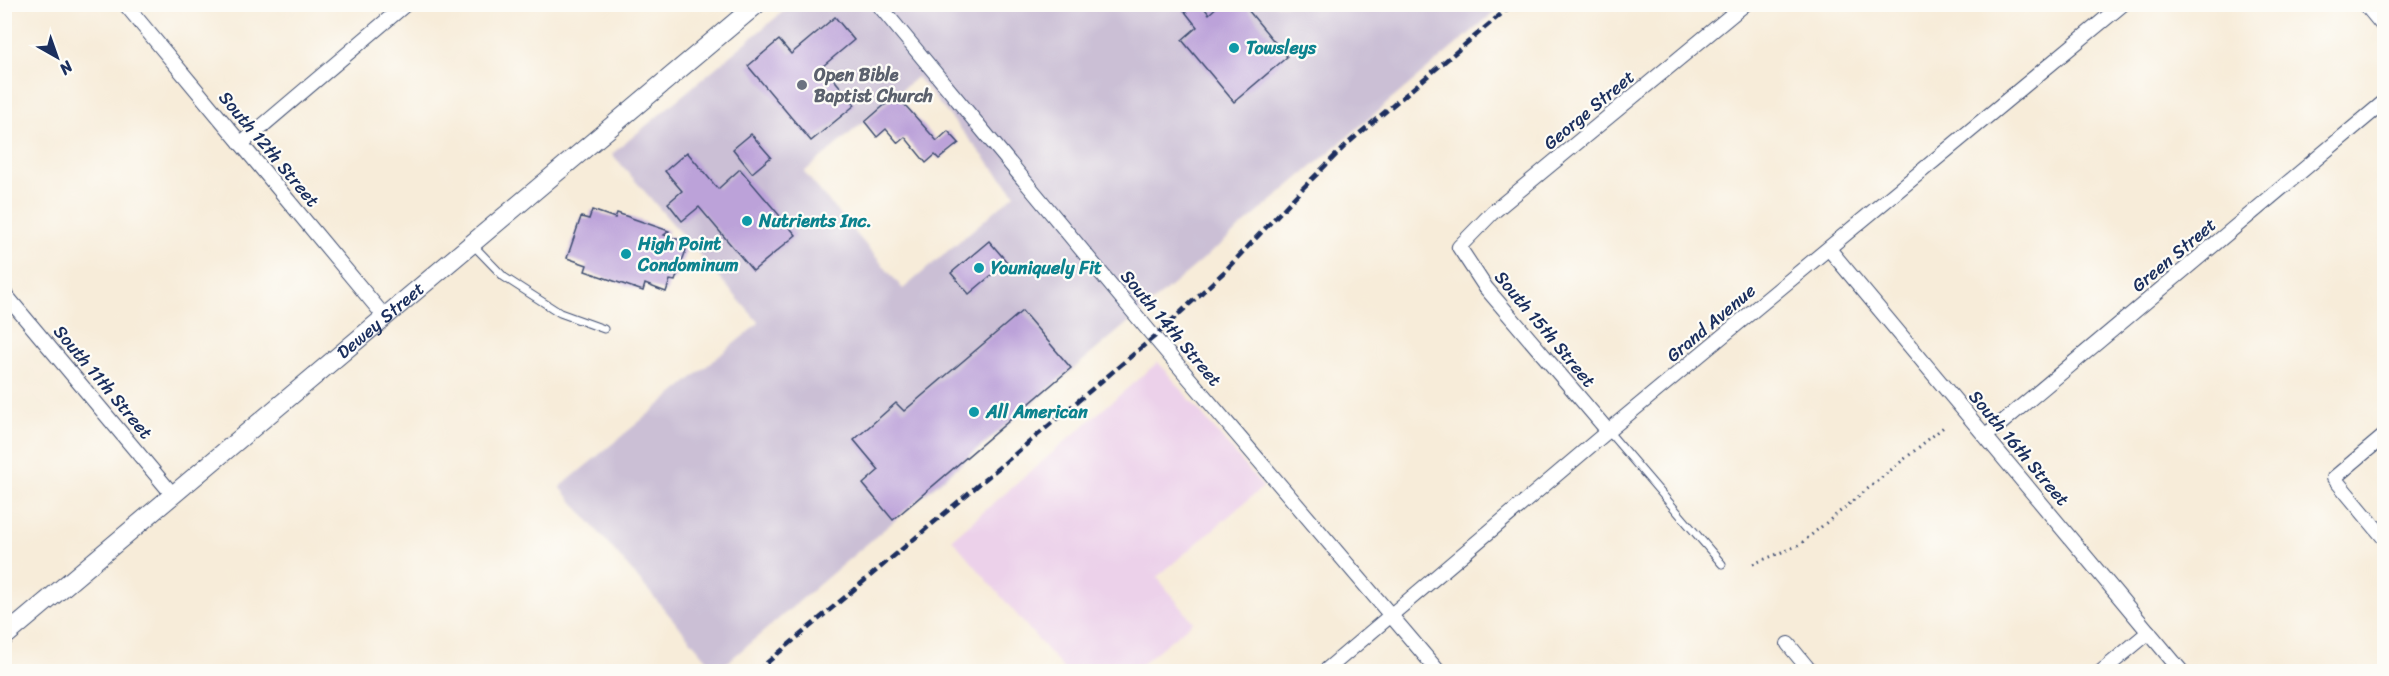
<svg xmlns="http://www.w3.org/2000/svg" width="2389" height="676" font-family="Sriracha,sans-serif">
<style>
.built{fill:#ecd1ea}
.industrial{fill:#cbbfd5;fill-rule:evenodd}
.building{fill:#bca2d9}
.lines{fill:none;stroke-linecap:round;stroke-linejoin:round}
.service-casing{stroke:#3c4b70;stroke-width:9}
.minor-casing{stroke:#3c4b70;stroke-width:16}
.tertiary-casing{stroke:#3c4b70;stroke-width:20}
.path{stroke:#3c4b70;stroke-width:3;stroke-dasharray:1.5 4.5;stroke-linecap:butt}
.service{stroke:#fff;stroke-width:7}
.minor{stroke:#fff;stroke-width:14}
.tertiary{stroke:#fff;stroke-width:18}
.rail{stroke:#1b2f5e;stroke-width:4.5;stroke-dasharray:9 4.5;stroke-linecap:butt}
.culture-dot{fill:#0f9aa8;stroke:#fdfcf7;stroke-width:2}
.worship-dot{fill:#6b7280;stroke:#fdfcf7;stroke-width:2}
.labels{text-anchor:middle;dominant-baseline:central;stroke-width:4.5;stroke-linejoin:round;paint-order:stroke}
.culture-label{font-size:18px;font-weight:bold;fill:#0d838f;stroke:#fdfcf7;text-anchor:start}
.worship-label{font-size:18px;font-weight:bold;fill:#5b616d;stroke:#fdfcf7;text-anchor:start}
.street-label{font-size:18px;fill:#1b2f5e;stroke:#fdfcf7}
</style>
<rect width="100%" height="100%" fill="#fdfcf7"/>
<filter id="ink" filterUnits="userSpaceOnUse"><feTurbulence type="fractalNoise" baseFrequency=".0167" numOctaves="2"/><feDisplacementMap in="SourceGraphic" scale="12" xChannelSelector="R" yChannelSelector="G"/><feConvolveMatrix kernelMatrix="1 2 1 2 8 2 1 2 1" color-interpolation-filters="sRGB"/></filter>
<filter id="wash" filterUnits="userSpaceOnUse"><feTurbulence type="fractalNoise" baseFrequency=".008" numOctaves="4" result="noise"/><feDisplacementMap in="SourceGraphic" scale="24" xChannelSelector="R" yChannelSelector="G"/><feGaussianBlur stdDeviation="1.35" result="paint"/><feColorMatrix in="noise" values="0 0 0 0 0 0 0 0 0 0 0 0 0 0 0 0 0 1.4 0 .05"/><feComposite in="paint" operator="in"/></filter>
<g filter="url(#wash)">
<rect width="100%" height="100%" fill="#f7ecd9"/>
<!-- built -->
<polygon class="built" points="1158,362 1263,487 1157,577 1193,622 1133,671 1065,671 952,539"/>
<!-- industrial -->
<path class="industrial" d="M791,5h712l-786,666 -157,-184 199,-164 -147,-169zM917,77l98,117 -112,95 -99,-117z"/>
<g id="blocks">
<!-- building -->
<g class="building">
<polygon points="1179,4 1201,4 1209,14 1220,4 1243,4 1287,57 1234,102 1182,40 1197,27"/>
<polygon points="835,17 854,40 823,66 855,105 811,141 748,66 779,40 791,54"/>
<polygon points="896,95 937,141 948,131 959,143 939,159 935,155 926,163 905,137 898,143 886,129 877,137 865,122"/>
<polygon points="751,134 771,157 752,173 733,149"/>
<polygon points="687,152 718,189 740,169 796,235 753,271 699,207 682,221 668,203 682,191 665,171"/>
<polygon points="592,210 615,218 617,213 669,231 664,235 683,241 680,248 686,250 675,281 670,280 666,292 645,284 643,291 585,271 587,265 567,258 581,217 589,219"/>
<polygon points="989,241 1007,262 969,294 951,273"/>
<polygon points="1022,311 1071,368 893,520 863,484 879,470 854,440 896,403 904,411"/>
</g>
</g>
</g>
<g filter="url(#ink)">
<use href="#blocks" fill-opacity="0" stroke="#3c4b70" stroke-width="1.5"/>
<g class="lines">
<defs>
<g id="service">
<polyline points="472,244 504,277 560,313 604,329"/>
<polyline points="1608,431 1722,564"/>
</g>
<g id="minor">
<polyline points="125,4 385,317"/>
<polyline points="878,4 1154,337 1439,672"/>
<polyline points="2365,4 2384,27"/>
<polyline points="241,144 406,4"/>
<polyline points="1829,249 2182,672"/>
<polyline points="4,293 173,495"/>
<polyline points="1608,431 1486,288 1459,247 1492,213 1745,4"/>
<polyline points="1986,436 2384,102"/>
<polyline points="2384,436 2334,478 2384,538"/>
<polyline points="1788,644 1811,672"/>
<polyline points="1324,672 1608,431 2123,4"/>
<polyline points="2101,672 2149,632"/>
</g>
<g id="tertiary">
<path id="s1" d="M4,637l753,-633"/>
</g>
</defs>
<!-- service casing -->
<use href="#service" class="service-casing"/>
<!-- minor casing -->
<use href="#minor" class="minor-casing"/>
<!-- tertiary casing -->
<use href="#tertiary" class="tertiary-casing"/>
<!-- path -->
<polyline class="path" points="1753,564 1799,545 1946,425"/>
<!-- service -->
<use href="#service" class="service"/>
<!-- minor -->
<use href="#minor" class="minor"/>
<!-- tertiary -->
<use href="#tertiary" class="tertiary"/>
<!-- rail -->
<polyline class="rail" points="756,672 1154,337 1223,273 1304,187 1347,144 1513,4"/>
</g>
</g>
<!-- markers -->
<g class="culture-dot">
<circle cx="1234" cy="48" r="6"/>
<circle cx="747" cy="221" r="6"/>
<circle cx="626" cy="254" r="6"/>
<circle cx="979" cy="268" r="6"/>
<circle cx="974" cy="412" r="6"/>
</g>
<circle class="worship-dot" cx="802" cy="85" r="6"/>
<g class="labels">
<!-- culture labels -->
<g class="culture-label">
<text x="1246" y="48">Towsleys</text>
<text x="759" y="221">Nutrients Inc.</text>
<text x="638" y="244">High Point<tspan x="638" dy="21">Condominum</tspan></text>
<text x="991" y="268">Youniquely Fit</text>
<text x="986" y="412">All American</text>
</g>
<!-- worship labels -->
<g class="worship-label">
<text x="814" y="75">Open Bible<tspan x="814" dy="21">Baptist Church</tspan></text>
</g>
<!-- street labels -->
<g class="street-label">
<text transform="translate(1589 110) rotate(-40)">George Street</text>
<text transform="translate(269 149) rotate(50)">South 12th Street</text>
<text transform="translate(2174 255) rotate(-40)">Green Street</text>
<text stroke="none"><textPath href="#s1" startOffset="492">Dewey Street</textPath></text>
<text transform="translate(1711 323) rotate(-40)">Grand Avenue</text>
<text transform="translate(1171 328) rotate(50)">South 14th Street</text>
<text transform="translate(1545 329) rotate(50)">South 15th Street</text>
<text transform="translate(103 382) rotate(50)">South 11th Street</text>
<text transform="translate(2019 448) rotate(50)">South 16th Street</text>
</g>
</g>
<!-- margin -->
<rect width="2389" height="676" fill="none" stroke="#fdfcf7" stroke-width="24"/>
<!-- north arrow -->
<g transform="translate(57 57) rotate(140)" stroke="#fdfcf7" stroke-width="4.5" paint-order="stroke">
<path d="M0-4.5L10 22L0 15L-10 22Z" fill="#1b2f5e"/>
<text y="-9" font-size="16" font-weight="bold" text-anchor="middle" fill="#1b2f5e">N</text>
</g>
</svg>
